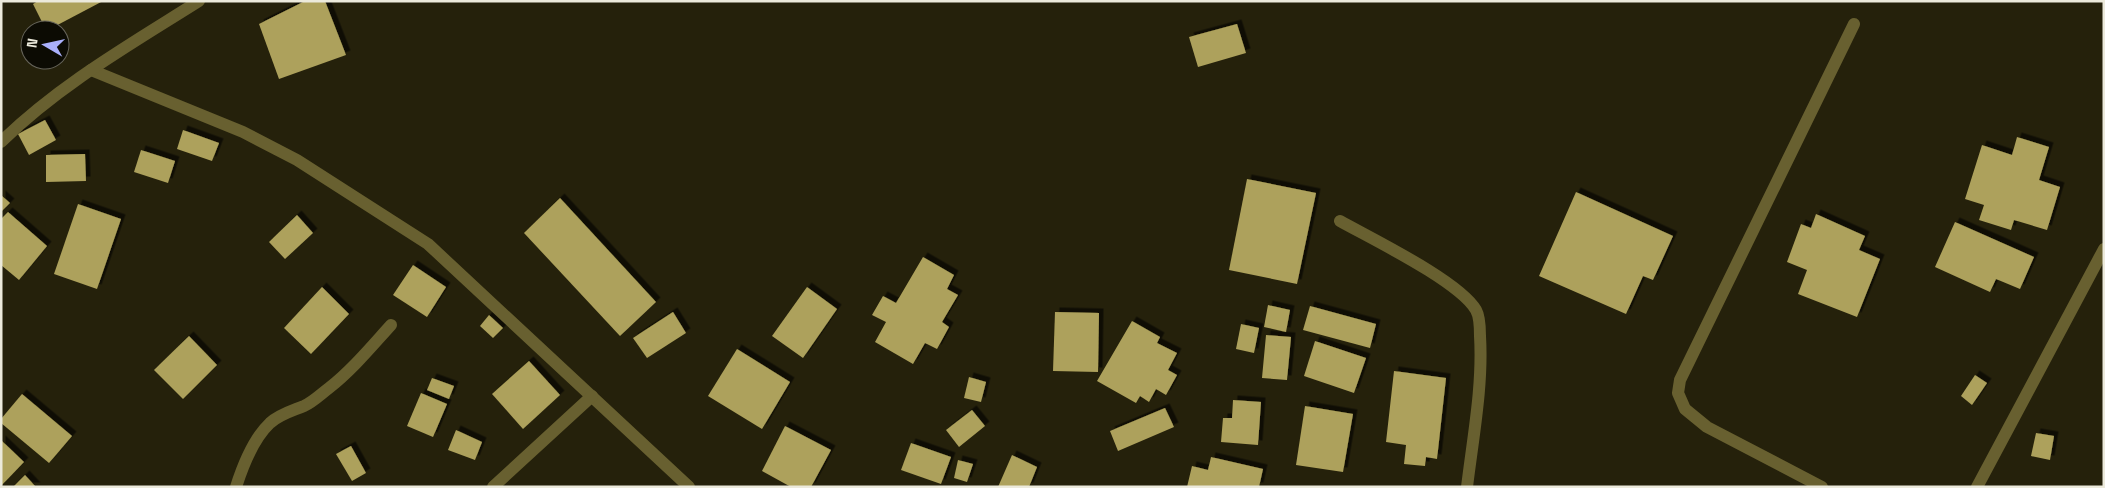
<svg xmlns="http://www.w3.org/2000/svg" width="2105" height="488" font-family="'Space Grotesk',sans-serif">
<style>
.building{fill:#ada15b;filter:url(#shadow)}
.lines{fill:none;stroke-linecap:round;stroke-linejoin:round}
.minor{stroke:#686030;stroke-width:12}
.tertiary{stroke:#686030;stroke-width:12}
</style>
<defs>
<filter id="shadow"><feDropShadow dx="4.5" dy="-4.5" stdDeviation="0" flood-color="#0009"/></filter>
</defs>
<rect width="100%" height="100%" fill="#25210b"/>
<!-- building -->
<g class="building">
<polygon points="38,1 103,1 48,30 46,30 33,4"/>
<polygon points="305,1 325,1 346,55 279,79 259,24"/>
<polygon points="1237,24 1246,53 1198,67 1189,37"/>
<polygon points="45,120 56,140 29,155 18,134"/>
<polygon points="183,130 219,143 212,161 177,149"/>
<polygon points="2017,137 2049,147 2039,180 2060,187 2047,230 2014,220 2011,230 1979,220 1984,205 1965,199 1982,145 2012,155"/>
<polygon points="141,150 175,161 168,183 134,172"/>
<polygon points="85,154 86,181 46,182 46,155"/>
<polygon points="1247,179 1316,193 1297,284 1229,270"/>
<polygon points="1576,192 1673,236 1653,280 1643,276 1626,314 1539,276"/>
<polygon points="1,195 10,203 1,212"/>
<polygon points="560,198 656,302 620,336 524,233"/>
<polygon points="78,204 121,219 97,289 54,274"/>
<polygon points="8,212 47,246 19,280 1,265 1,219"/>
<polygon points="1816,214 1865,236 1859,250 1880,259 1857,317 1798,294 1807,270 1787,262 1801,224 1811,228"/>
<polygon points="297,215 313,233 285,259 269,242"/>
<polygon points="1955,222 2034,257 2020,289 1996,279 1990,292 1935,267"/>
<polygon points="923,257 954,275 947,289 958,295 942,322 949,327 937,349 925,343 913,364 875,342 886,322 872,315 883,296 896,303"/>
<polygon points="413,265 446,287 427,317 393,295"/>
<polygon points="322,287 349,314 311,354 284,328"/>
<polygon points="807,287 837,309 803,358 772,336"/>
<polygon points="1268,305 1290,310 1286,332 1264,327"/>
<polygon points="1310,306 1376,324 1370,348 1303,330"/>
<polygon points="673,312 686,333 647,358 633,338"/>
<polygon points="1055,312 1099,313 1098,372 1053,371"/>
<polygon points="489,315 503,328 493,338 480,326"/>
<polygon points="1132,321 1160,337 1157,343 1177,353 1168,370 1177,375 1166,395 1156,389 1149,402 1140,396 1136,403 1097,381"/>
<polygon points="1241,324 1259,328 1254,353 1236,349"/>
<polygon points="1266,335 1291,337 1287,380 1262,378"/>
<polygon points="189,336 217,365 183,399 154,370"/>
<polygon points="1315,341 1366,358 1354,393 1304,376"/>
<polygon points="737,349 790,382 762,429 708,396"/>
<polygon points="529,361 560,395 523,429 492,394"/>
<polygon points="1394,371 1446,378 1437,459 1426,457 1425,466 1404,464 1406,445 1386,442"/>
<polygon points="1975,375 1987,383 1972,405 1961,396"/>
<polygon points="969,377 986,382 981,402 964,398"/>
<polygon points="432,378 454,386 449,399 427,390"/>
<polygon points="421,393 447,404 433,437 407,426"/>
<polygon points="22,394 72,436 49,463 1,423 1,419"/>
<polygon points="1233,400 1261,402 1258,445 1221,442 1223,418 1232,418"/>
<polygon points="1305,406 1353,414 1343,472 1296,465"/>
<polygon points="1165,408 1174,427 1118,451 1110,431"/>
<polygon points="972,410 985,426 959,447 946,430"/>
<polygon points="785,426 831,450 811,487 791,487 762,471"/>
<polygon points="456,430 482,442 475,460 448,450"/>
<polygon points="2036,433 2054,436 2050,460 2031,456"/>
<polygon points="1,440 24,462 1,486"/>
<polygon points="911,443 951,457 941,484 901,470"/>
<polygon points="351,446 366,473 352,481 336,454"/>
<polygon points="1012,455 1037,467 1029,487 998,487"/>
<polygon points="1211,457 1263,469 1259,487 1187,487 1192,466 1208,470"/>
<polygon points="958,460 973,464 967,482 954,478"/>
<polygon points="25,475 36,487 13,487"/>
</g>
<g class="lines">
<!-- minor -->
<g class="minor">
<polyline points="91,70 243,132 297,160 428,244 689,487"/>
<path d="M1340,221c32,18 119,60 136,89 4,7 4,18 4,26 3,50 -7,101 -13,151"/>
<path d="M236,487c7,-22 17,-48 34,-64 10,-9 22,-12 34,-17 9,-4 17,-12 25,-18 23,-18 42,-41 62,-63"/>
<polyline points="493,487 592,396"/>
<polyline points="1822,487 1707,427 1685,409 1678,393 1680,380 1854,24"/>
<polyline points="1977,487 2104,249"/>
</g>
<!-- tertiary -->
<path class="tertiary" d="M1,142c58,-57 130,-98 198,-141"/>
</g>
<!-- border -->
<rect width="2105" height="488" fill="none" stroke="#eceadc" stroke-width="5"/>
<!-- north arrow -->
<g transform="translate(45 45) rotate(279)"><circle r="24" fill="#0c0b03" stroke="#66645a"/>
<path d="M0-4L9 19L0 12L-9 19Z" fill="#aab0fb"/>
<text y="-8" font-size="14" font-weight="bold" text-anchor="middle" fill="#eceadc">N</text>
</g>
</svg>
